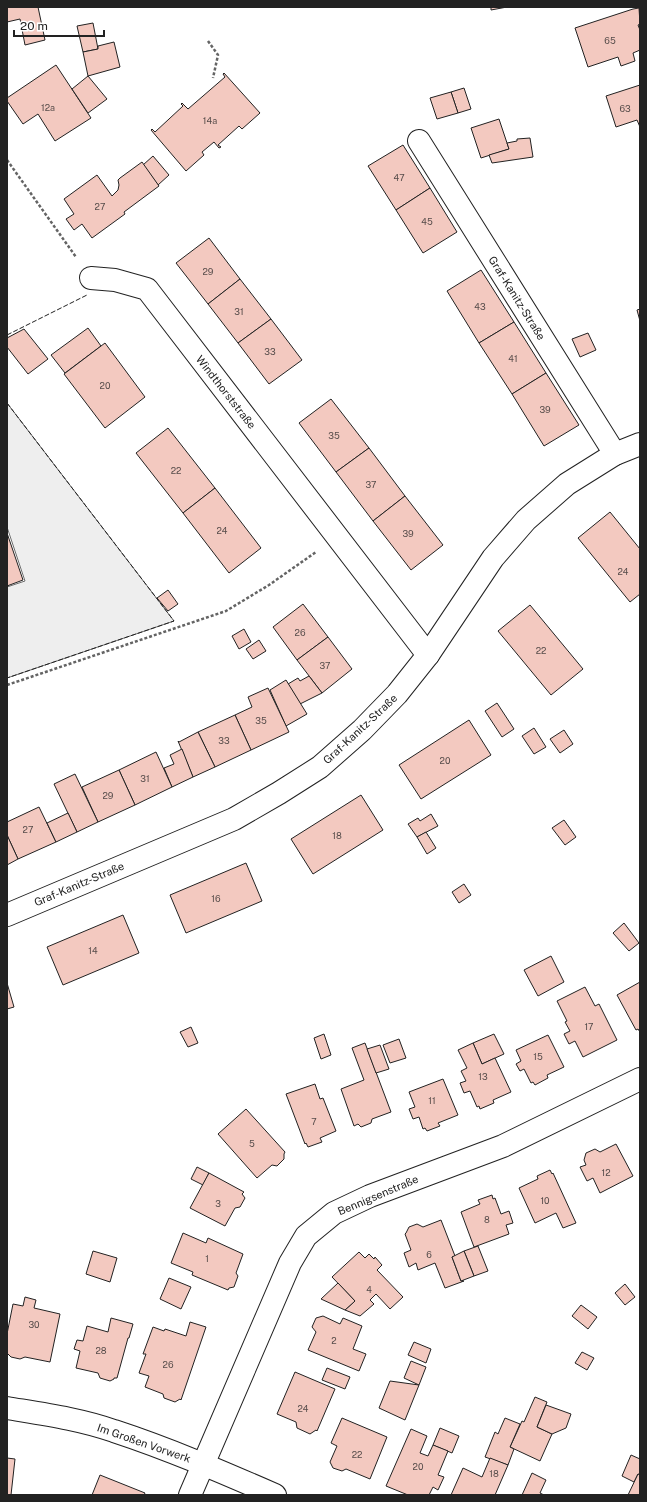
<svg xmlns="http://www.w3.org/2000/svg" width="647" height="1502" font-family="'Public Sans',sans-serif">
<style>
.green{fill:#eee;stroke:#6f6f6f}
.building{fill:#f3c9c0;stroke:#222}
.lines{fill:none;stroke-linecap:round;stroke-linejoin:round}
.street-casing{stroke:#222;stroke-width:24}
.path{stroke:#646464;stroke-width:2.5;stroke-dasharray:3 2;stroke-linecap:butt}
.street{stroke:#fff;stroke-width:22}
.fence{stroke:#222;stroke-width:1;stroke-dasharray:5 2;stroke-linecap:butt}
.labels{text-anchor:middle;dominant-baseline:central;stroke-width:3;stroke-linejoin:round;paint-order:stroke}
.number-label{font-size:9px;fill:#564c4a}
.street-label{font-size:11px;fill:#222;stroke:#fff}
</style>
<rect width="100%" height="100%" fill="#fff"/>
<!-- green -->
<polygon class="green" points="7,403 174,621 7,678 7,587 25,581 7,527"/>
<!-- building -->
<g class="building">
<polygon points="7,7 38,7 45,40 25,45 20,19 7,22"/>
<polygon points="491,7 507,7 491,10"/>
<polygon points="639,8 640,24 638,25 640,30 640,50 633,53 635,61 621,66 618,57 588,67 575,28 633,9"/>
<polygon points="93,23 98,49 83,52 77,26"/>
<polygon points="114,42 120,67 88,76 83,52 98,49 98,46"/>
<polygon points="56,65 91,118 55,141 38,114 23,124 7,101 7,98"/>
<polygon points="224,73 260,113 242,129 239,126 218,145 221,147 219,148 214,142 202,152 204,155 186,171 151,130 152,129 155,132 183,106 181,104 182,103 188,109 225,77 223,74"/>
<polygon points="88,76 107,99 88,113 72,89"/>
<polygon points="640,85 640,127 637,120 616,127 606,96"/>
<polygon points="464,88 471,109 458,113 451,92"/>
<polygon points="451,92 458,113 437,119 430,98"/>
<polygon points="499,119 509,149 481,158 471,128"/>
<polygon points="530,138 533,157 492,163 489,155 509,149 507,143 517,141 517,139"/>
<polygon points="403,145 430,188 396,210 368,166"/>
<polygon points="153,156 169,175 158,185 143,165"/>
<polygon points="142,162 159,186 124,212 125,214 92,238 82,224 74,230 66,219 74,214 64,199 97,175 112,196 118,190 119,185 118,180 120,178"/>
<polygon points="430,188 457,232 423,253 396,210"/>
<polygon points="209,238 240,279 208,304 176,263"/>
<polygon points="481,270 514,322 479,343 447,291"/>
<polygon points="240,279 271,319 238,343 208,304"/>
<polygon points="640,309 640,321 637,310"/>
<polygon points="271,319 302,360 269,384 238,343"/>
<polygon points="514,322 546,373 512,394 479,343"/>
<polygon points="88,328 101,346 65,373 51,355"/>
<polygon points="24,329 48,359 28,374 7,347 7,338"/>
<polygon points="588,333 596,350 580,357 572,339"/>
<polygon points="105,343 145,397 105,428 64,374"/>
<polygon points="546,373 579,425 544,446 512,394"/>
<polygon points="331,399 369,448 336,472 299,423"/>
<polygon points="168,428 215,488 183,513 136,453"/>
<polygon points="369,448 405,496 373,521 336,472"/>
<polygon points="215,488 261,548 229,573 183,513"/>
<polygon points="405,496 443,545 411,570 373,521"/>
<polygon points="610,512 640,549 640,594 630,602 578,538"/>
<polygon points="7,533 23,580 7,586"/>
<polygon points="168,590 178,604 168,611 157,598"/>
<polygon points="303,604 328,637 297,660 273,627"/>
<polygon points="530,605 583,669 551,695 498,631"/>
<polygon points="244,629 251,642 239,649 232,636"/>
<polygon points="328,637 352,669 322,693 297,660"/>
<polygon points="259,640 266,651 253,659 246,649"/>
<polygon points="309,676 322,693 300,704 288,684 298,678 300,681"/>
<polygon points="286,680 307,714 286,726 270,690"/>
<polygon points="268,688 289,732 251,750 235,715 252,707 248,697"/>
<polygon points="497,703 514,729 502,737 485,711"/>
<polygon points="235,715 251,750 215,767 198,732"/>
<polygon points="469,720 491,755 421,799 399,765"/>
<polygon points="534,728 546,747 534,754 522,736"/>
<polygon points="564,730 573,744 560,753 550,739"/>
<polygon points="198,732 215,767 193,777 178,741 179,742"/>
<polygon points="182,749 193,777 172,787 164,768 174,764 170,755"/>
<polygon points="156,752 172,787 135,805 119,770"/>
<polygon points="119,770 135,805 98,822 82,787"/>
<polygon points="75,774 98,822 77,832 54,784"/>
<polygon points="361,795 383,830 313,874 291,839"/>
<polygon points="39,807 56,842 18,859 7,835 7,822"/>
<polygon points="68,813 77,832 56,842 47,823"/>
<polygon points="431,814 438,826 417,837 408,824 418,818 420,821"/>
<polygon points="564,820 576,837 565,845 552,828"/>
<polygon points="426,832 436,848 427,854 417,837"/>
<polygon points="7,835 18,859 7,865"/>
<polygon points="246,863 262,901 186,933 170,895"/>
<polygon points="464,884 471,895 459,903 452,892"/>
<polygon points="123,915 139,953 63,985 47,947"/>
<polygon points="624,923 639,943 629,951 613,933"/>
<polygon points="551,956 564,982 538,996 524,970"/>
<polygon points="640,982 640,1032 638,1029 636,1030 617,995"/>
<polygon points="7,983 14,1007 7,1009"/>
<polygon points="585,987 595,1006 599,1004 617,1040 583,1057 575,1041 569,1044 564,1034 570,1031 565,1022 567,1021 557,1001"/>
<polygon points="191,1027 198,1043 188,1047 180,1032"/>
<polygon points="324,1034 331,1055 321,1059 314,1038"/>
<polygon points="494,1034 504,1054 482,1064 473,1043"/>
<polygon points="548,1035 564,1067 547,1075 548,1078 535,1085 533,1082 531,1083 524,1069 520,1071 516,1064 521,1061 516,1050"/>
<polygon points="399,1039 406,1058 390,1063 383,1045"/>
<polygon points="365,1043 391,1112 372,1119 371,1123 361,1127 358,1124 354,1126 341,1089 364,1080 352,1048"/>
<polygon points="473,1043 482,1064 495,1058 511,1092 493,1100 494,1103 480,1109 479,1106 477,1107 470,1091 464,1093 460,1083 466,1081 461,1071 467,1068 458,1050"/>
<polygon points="380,1045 389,1069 376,1073 367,1049"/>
<polygon points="443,1079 458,1115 438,1123 440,1126 427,1131 425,1128 423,1129 419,1117 413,1119 409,1109 415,1107 409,1092"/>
<polygon points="315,1084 320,1099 323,1098 336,1131 320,1138 322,1142 308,1147 306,1143 305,1144 286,1094"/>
<polygon points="246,1109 285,1152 284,1154 284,1159 277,1166 272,1165 257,1178 218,1134"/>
<polygon points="616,1144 633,1176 600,1193 593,1178 587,1181 580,1167 586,1165 584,1160 586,1153 595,1149 600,1152"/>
<polygon points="197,1167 209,1173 203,1185 191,1179"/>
<polygon points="550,1170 552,1174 553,1173 576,1223 563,1228 556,1213 535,1223 519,1188 538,1179 537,1176"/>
<polygon points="209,1173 244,1192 242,1194 245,1198 240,1207 235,1208 225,1226 190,1208"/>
<polygon points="492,1195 493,1199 495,1198 501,1214 509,1211 513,1223 506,1225 509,1234 474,1247 461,1212 480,1204 478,1200"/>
<polygon points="441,1220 455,1256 452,1257 461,1281 464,1281 445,1288 435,1263 418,1270 416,1263 409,1267 404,1253 411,1250 405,1234 406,1233 409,1227 417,1224 423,1227"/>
<polygon points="183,1233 206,1243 208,1238 243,1254 236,1273 238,1276 234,1287 229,1288 228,1290 192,1275 193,1272 171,1263"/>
<polygon points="478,1246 488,1271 474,1276 464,1251"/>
<polygon points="93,1251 117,1258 110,1282 86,1274"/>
<polygon points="464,1251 474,1276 461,1281 452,1257"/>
<polygon points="359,1252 365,1258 369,1254 374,1259 375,1257 382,1265 377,1270 403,1297 390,1309 376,1294 370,1300 374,1304 360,1316 345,1310 355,1301 332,1277"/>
<polygon points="169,1278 191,1287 181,1309 160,1299"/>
<polygon points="338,1283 355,1301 345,1310 321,1299"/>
<polygon points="625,1284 635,1297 625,1305 615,1293"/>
<polygon points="25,1297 36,1300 34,1308 60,1314 50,1362 25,1357 20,1359 11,1357 7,1353 7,1334 13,1304 23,1306"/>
<polygon points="581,1305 597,1317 588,1329 572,1316"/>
<polygon points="323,1316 340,1324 343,1318 362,1326 353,1349 366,1354 359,1371 308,1350 316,1332 312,1327 316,1318"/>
<polygon points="111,1318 133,1324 129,1338 128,1338 117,1378 114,1378 114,1379 110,1381 100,1378 98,1373 76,1368 80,1351 74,1349 77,1340 83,1341 87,1326 108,1332"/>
<polygon points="190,1322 206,1327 181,1400 180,1399 175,1402 164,1398 163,1394 145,1387 149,1376 139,1373 146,1354 143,1354 153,1327 164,1331 165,1329 186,1336"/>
<polygon points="414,1342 431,1349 426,1363 408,1355"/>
<polygon points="582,1352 594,1358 587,1370 575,1363"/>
<polygon points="411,1361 426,1367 419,1385 404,1378"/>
<polygon points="327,1368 350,1377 345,1389 322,1380"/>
<polygon points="295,1372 335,1389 317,1431 316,1430 310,1434 297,1428 296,1422 277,1414"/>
<polygon points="390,1381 419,1385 405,1420 379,1408"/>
<polygon points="535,1397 547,1402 537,1427 552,1434 540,1461 510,1447 522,1421 524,1422"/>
<polygon points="546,1405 571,1414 566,1428 552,1434 537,1427"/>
<polygon points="342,1418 387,1437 370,1479 346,1469 342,1471 333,1468 330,1462 337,1446 331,1443"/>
<polygon points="505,1418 520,1424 510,1447 514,1449 508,1465 485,1457 495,1432 498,1434"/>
<polygon points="440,1428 459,1436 452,1453 433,1445"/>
<polygon points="411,1429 427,1436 420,1453 428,1456 433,1445 448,1451 438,1475 444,1477 438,1490 433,1487 429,1495 408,1495 386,1486"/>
<polygon points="631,1455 640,1459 640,1475 638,1474 634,1482 622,1476"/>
<polygon points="7,1458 15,1459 11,1495 7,1495"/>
<polygon points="490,1458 508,1465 495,1495 451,1495 463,1468 482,1477"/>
<polygon points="532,1473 546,1480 540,1493 544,1495 522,1495"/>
<polygon points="638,1474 640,1475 640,1495 628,1495"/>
<polygon points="100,1475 145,1493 144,1495 92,1495"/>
</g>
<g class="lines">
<defs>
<g id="street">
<polyline points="419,141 615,454"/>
<polyline points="91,278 115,280 147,289 428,655"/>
<polyline points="7,915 234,819 279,793 320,767 362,730 397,694 428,655 493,558 526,520 567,484 615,454 640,444"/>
<path d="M7,1408c36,6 73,11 107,23 55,18 108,41 161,64"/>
<polyline points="190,1495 290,1263 306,1236 334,1213 370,1196 503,1146 640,1079"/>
</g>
</defs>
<!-- street casing -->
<use href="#street" class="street-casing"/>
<!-- path -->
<g class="path">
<polyline points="208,41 218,55 213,78"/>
<polyline points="7,160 76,257"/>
<polyline points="7,685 226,611 269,585 316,552"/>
</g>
<!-- street -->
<use href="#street" class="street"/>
<!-- fence -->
<g class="fence">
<polyline points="7,335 87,295"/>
<polyline points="7,403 174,621 7,678"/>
</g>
</g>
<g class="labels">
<!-- number labels -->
<g class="number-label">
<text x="610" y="40">65</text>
<text x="48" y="107">12a</text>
<text x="625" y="108">63</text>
<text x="210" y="120">14a</text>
<text x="399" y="177">47</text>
<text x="100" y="206">27</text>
<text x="427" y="221">45</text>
<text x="208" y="271">29</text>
<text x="480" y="306">43</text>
<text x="239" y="311">31</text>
<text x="270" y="351">33</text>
<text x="513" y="358">41</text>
<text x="105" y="385">20</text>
<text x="545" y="409">39</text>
<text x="334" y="435">35</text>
<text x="176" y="470">22</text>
<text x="371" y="484">37</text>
<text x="222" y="530">24</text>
<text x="408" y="533">39</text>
<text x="623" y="571">24</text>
<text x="300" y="632">26</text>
<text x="541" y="650">22</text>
<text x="325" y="665">37</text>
<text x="261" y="720">35</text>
<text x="224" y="740">33</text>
<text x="445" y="760">20</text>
<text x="145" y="778">31</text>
<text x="108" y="795">29</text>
<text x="28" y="829">27</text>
<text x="337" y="835">18</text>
<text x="216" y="898">16</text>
<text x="93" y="950">14</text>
<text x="589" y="1026">17</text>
<text x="538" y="1056">15</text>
<text x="483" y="1076">13</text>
<text x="432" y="1100">11</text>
<text x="314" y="1121">7</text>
<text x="252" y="1143">5</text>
<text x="606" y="1172">12</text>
<text x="545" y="1200">10</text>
<text x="218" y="1203">3</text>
<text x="487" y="1219">8</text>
<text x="429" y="1254">6</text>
<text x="207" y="1258">1</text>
<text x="369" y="1289">4</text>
<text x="34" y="1324">30</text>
<text x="334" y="1340">2</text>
<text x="101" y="1350">28</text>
<text x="168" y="1364">26</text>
<text x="303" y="1408">24</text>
<text x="357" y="1454">22</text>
<text x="418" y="1466">20</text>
<text x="494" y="1473">18</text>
</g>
<!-- street labels -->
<g class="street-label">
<text transform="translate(517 298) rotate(58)">Graf-Kanitz-Straße</text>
<text transform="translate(226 392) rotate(52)">Windthorststraße</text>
<text transform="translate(360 729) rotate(-43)">Graf-Kanitz-Straße</text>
<text transform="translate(79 884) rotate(-23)">Graf-Kanitz-Straße</text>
<text transform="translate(378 1195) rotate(-23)">Bennigsenstraße</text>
<text transform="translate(144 1443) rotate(19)">Im Großen Vorwerk</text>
</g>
</g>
<!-- border -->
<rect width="647" height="1502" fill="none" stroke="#222222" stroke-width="16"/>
<!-- scale -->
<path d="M14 30v6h90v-6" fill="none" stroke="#222222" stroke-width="2"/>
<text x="20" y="30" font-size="12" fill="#222222" stroke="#ffffff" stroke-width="3" paint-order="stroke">20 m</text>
</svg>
